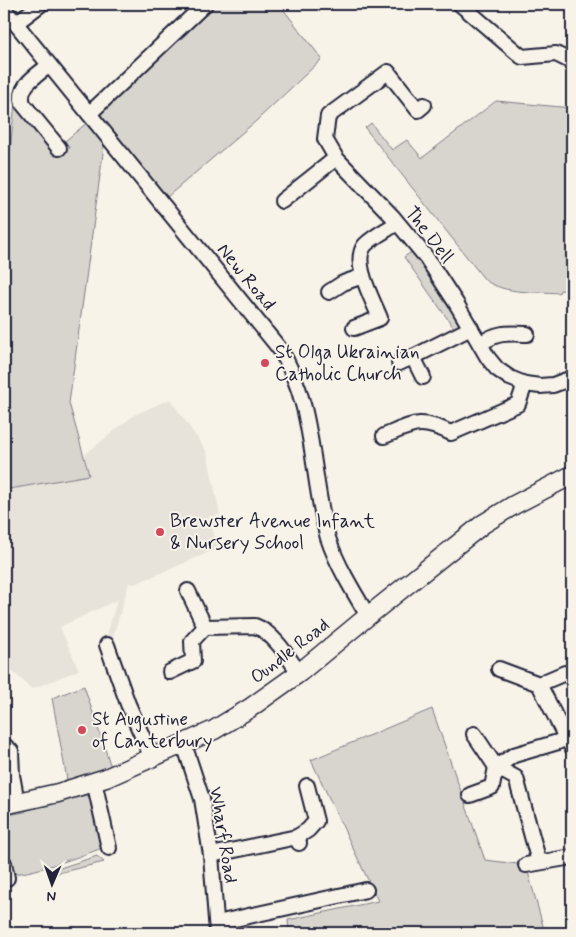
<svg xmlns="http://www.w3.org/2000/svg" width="576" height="937" font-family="Mynerve,sans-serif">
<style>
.built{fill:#e7e3db}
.green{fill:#d8d5cf;stroke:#7d7c85}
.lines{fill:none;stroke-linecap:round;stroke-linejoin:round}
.minor-casing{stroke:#22223b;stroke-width:18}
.major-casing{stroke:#22223b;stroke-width:21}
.minor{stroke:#f7f3e8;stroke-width:14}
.major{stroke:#f7f3e8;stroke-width:18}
.poi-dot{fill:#d1495b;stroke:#f7f3e8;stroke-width:2}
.labels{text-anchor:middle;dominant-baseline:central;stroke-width:4;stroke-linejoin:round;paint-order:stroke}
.street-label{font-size:19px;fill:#22223b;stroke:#f7f3e8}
.poi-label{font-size:19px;fill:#22223b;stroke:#f7f3e8;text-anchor:start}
</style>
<rect width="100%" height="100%" fill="#f7f3e8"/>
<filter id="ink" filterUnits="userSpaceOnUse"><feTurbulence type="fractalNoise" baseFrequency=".02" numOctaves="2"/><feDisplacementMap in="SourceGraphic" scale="10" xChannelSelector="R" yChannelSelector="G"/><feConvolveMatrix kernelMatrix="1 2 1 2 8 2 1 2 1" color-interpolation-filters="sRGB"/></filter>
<g filter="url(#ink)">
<!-- built -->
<polygon class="built" points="170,399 207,452 220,515 208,517 219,548 135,584 129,583 113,637 107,635 117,600 60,627 79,670 32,689 4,664 4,490 88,475 84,455 134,415"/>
<!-- green -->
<g class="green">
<polygon points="217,4 279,4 322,59 256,121 167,197 100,114"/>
<path d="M496,101l76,7v183l-12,-1 -1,3c-24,-2 -53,2 -74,-13l-120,-152 6,-5 21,27 15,-10 15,18z"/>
<polygon points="15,102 59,156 70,148 65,141 88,122 104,146 69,403 89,475 4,490 4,210"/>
<polygon points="413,251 440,287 460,323 459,326 454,328 404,257"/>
<polygon points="84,686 112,770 68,785 52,698"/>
<polygon points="432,709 485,860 526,865 545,933 289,933 288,920 378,901 311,760"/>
<path d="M86,795l10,6 6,47c-15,6 -78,29 -91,25 -7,-11 -11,-47 -4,-58l18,-3 2,-2z"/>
<polygon points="97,856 104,862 54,874 60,868"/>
</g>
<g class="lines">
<defs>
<g id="minor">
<polyline points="460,4 522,57 556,54 572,62"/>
<path d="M4,9l275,339c37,57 31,127 49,190 9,27 25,53 40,78"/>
<polyline points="16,23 41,4"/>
<path d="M48,66c-12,10 -31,20 -25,38l36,44"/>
<polyline points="424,105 418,110 388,72 328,116 325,139 336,158 392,216 426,257 456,303 488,358 497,369 510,378 525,384 540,386 553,385 572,378"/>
<polyline points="89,114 205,4"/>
<polyline points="282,201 336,158"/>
<polyline points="329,292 343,283 363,276"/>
<path d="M354,328l26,-10c-7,-18 -29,-56 -15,-73 9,-9 22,-15 32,-22"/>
<path d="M480,344c17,-12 27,-11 47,-10"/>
<polyline points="399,363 413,357"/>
<polyline points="423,377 413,357 471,328"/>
<path d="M384,436c30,-12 35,-18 67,-3l67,-29 7,-20"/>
<path d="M188,591l17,36 50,-1c19,7 33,31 44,47"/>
<polyline points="107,645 128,704 152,758"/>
<polyline points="499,669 539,684 566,738 572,747"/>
<polyline points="170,672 193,661 192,641 205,627"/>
<polyline points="539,684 565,673"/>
<polyline points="474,734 496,767 514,755 558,742 566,738"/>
<polyline points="184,744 202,799 211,855 217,933"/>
<polyline points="4,745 11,751 12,775 17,802"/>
<polyline points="94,781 109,848"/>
<polyline points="470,795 492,787 496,767 516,778 539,862"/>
<polyline points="297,837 308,830 316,821 307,786"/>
<polyline points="211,855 297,837 299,843"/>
<polyline points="4,863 7,878"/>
<polyline points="526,865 572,857"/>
<polyline points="217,923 366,890"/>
</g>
<polyline id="major" points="4,805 58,793 106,778 214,730 250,708 299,673 368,616 483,524 514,505 572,475"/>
</defs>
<!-- minor casing -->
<use href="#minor" class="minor-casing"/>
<!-- major casing -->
<use href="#major" class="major-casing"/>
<!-- minor -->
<use href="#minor" class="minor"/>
<!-- major -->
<use href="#major" class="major"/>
</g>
</g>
<!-- markers -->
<g class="poi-dot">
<circle cx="265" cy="363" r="5"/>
<circle cx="160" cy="532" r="5"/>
<circle cx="82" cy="730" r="5"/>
</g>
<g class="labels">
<!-- street labels -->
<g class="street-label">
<text transform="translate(429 235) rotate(52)">The Dell</text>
<text transform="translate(246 277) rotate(51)">New Road</text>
<text transform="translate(290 651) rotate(-38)">Oundle Road</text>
<text transform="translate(223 835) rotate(81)">Wharf Road</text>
</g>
<!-- poi labels -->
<g class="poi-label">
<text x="275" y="352">St Olga Ukrainian<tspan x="275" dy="22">Catholic Church</tspan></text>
<text x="170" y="521">Brewster Avenue Infant<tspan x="170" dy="22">&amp; Nursery School</tspan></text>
<text x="92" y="719">St Augustine<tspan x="92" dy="22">of Canterbury</tspan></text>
</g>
</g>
<!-- margin -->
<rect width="576" height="937" fill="none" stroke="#f7f3e8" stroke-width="20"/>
<rect x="10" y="10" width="556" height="917" fill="none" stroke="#22223b" stroke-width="2" filter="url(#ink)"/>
<!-- north arrow -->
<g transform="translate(52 884) rotate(182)" stroke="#f7f3e8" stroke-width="4" paint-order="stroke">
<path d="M0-4L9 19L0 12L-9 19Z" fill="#22223b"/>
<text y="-8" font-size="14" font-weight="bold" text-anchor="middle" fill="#22223b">N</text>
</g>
</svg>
